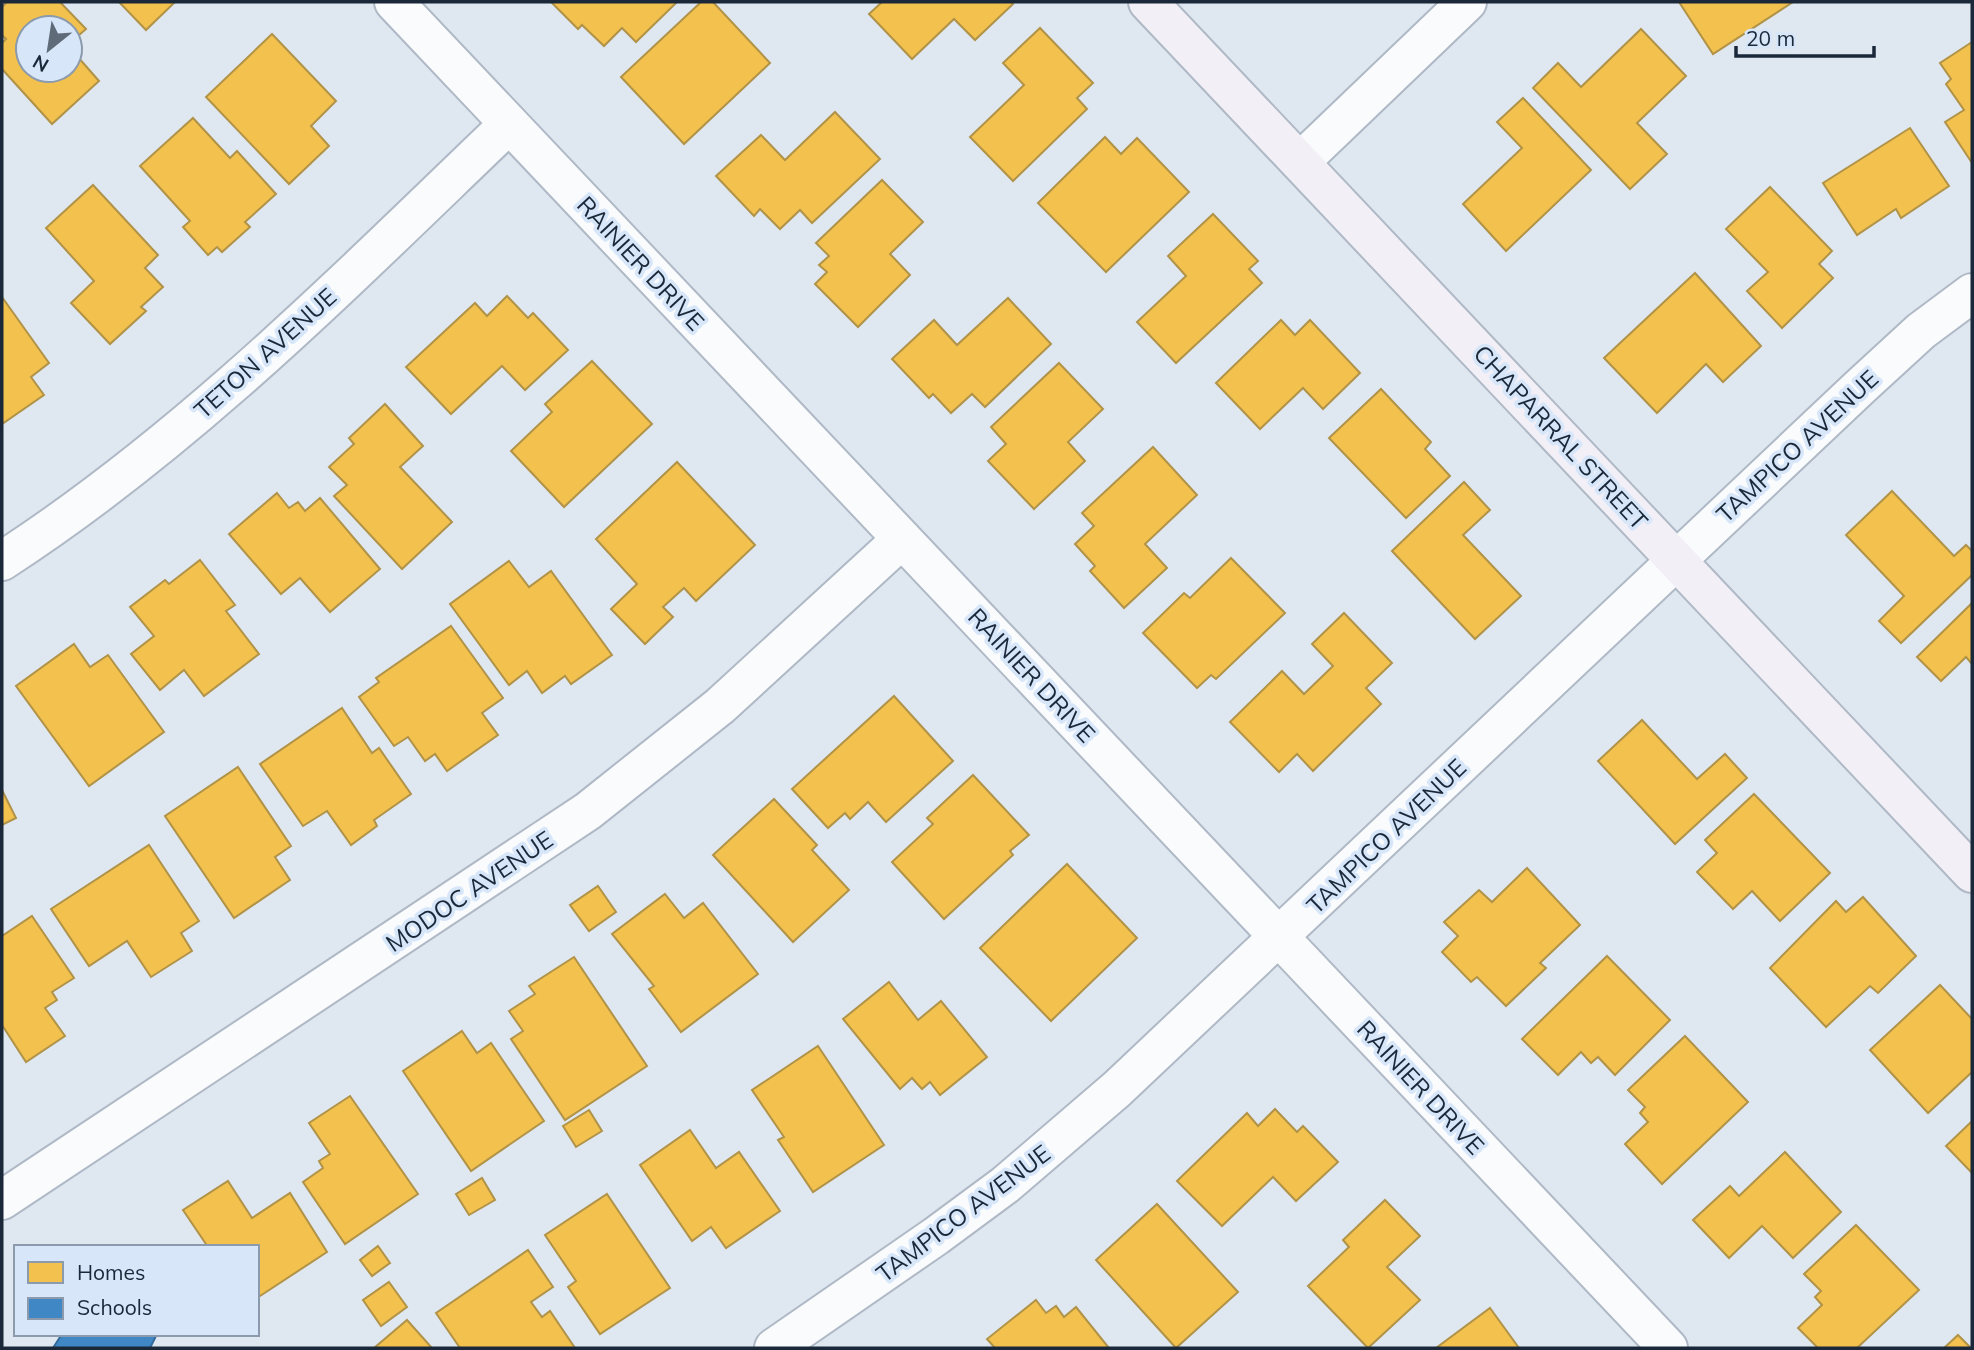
<svg xmlns="http://www.w3.org/2000/svg" width="1974" height="1350" font-family="Mulish,sans-serif">
<style>
.homes{fill:#f2c14e;stroke:#b19348;stroke-width:2}
.schools{fill:#3f88c5;stroke:#346b9b;stroke-width:2}
.lines{fill:none;stroke-linecap:round;stroke-linejoin:round}
.street-casing{stroke:#afb9c6;stroke-width:42}
.secondary-casing{stroke:#afb9c6;stroke-width:42}
.street{stroke:#fafbfd;stroke-width:38}
.secondary{stroke:#f2f0f6;stroke-width:38}
.labels{text-anchor:middle;dominant-baseline:central;stroke-width:7;stroke-linejoin:round;paint-order:stroke}
.street-label{font-size:24px;fill:#1a2839;stroke:#d7e6f9}
</style>
<rect width="100%" height="100%" fill="#dfe7f1"/>
<!-- homes -->
<g class="homes">
<polygon points="7,2 60,2 86,29 70,43 70,28 28,28 28,70 70,70 70,48 99,81 52,124 2,69 2,43 6,39 2,35 2,7"/>
<polygon points="119,2 175,2 146,30"/>
<polygon points="551,2 677,2 636,42 622,28 604,46 582,25 578,29"/>
<polygon points="701,2 713,2 770,63 684,144 621,77"/>
<polygon points="882,2 1011,2 1013,4 975,40 954,19 912,59 869,14"/>
<polygon points="1679,2 1793,2 1713,54"/>
<polygon points="1040,28 1093,83 1077,98 1087,109 1013,181 970,137 1024,85 1003,63"/>
<polygon points="1641,29 1686,76 1637,123 1667,154 1630,189 1533,88 1558,63 1581,87"/>
<polygon points="272,34 336,101 311,126 329,146 289,184 206,97"/>
<polygon points="1972,42 1972,163 1945,122 1964,110 1946,84 1951,79 1940,63"/>
<polygon points="1523,98 1591,170 1506,251 1463,204 1522,148 1497,122"/>
<polygon points="835,112 880,159 812,223 800,210 780,229 760,209 754,216 716,176 761,135 785,160"/>
<polygon points="193,118 230,158 237,151 276,194 245,222 250,227 222,252 217,247 208,255 183,227 190,221 140,166"/>
<polygon points="1910,128 1949,186 1901,218 1896,209 1857,235 1823,183"/>
<polygon points="1105,137 1121,154 1137,138 1189,192 1106,272 1038,203"/>
<polygon points="882,180 923,222 890,254 910,275 858,327 815,284 827,272 819,265 829,256 816,243"/>
<polygon points="93,185 158,255 145,268 163,287 141,307 146,311 110,344 71,303 94,281 46,228"/>
<polygon points="1770,187 1832,251 1819,264 1833,278 1782,328 1747,291 1768,272 1726,229"/>
<polygon points="1213,214 1258,261 1249,269 1262,283 1176,363 1137,322 1186,276 1168,256"/>
<polygon points="1695,273 1761,346 1723,382 1706,364 1657,413 1604,358"/>
<polygon points="507,296 528,318 533,313 568,350 525,390 502,366 451,414 406,367 475,303 487,316"/>
<polygon points="2,297 49,363 31,377 44,395 2,424"/>
<polygon points="1008,298 1051,344 985,407 972,394 951,413 933,394 929,398 892,359 934,320 957,345"/>
<polygon points="1281,320 1295,335 1310,320 1360,373 1323,409 1303,388 1260,429 1216,383"/>
<polygon points="592,361 652,424 564,507 511,451 552,412 545,404"/>
<polygon points="1059,363 1103,409 1068,442 1085,461 1034,509 988,461 1006,444 991,427"/>
<polygon points="1381,389 1431,442 1425,449 1450,476 1406,518 1329,438"/>
<polygon points="385,404 423,446 400,467 452,522 402,569 334,496 347,485 329,467 354,444 349,438"/>
<polygon points="1153,447 1197,495 1145,544 1167,568 1124,608 1090,571 1095,566 1075,544 1094,526 1082,513"/>
<polygon points="677,462 755,545 696,601 684,588 663,607 673,617 645,644 611,609 637,584 596,539"/>
<polygon points="1464,482 1490,510 1463,535 1521,596 1475,639 1392,551"/>
<polygon points="1892,491 1954,556 1966,545 1972,551 1972,575 1901,643 1879,621 1904,596 1846,535"/>
<polygon points="277,493 289,508 298,502 305,511 320,498 380,569 330,612 300,578 281,594 229,534"/>
<polygon points="1231,558 1285,613 1216,679 1211,675 1197,688 1143,633 1184,593 1190,598"/>
<polygon points="200,560 235,605 226,611 259,654 204,696 184,670 160,690 131,654 154,636 130,607 165,580 169,584"/>
<polygon points="509,561 529,587 551,571 612,655 571,684 565,676 542,693 527,671 509,685 450,604"/>
<polygon points="1972,603 1972,664 1966,657 1941,681 1917,657"/>
<polygon points="1344,613 1392,663 1366,688 1381,704 1313,771 1297,754 1279,772 1230,722 1282,671 1304,694 1333,666 1312,644"/>
<polygon points="451,626 503,698 482,713 498,735 447,771 435,754 425,761 408,737 394,746 359,697 379,682 376,678"/>
<polygon points="74,644 90,667 108,655 164,732 89,786 16,686"/>
<polygon points="894,696 953,761 886,822 868,802 850,819 845,813 828,828 792,789"/>
<polygon points="342,708 372,753 379,748 411,794 374,820 377,826 351,845 327,811 303,826 260,764"/>
<polygon points="1642,720 1697,779 1725,754 1747,778 1675,844 1598,761"/>
<polygon points="238,767 291,846 275,857 290,880 234,918 165,816"/>
<polygon points="973,775 1029,835 1010,851 1013,855 944,919 892,862 933,824 927,818"/>
<polygon points="2,790 16,818 2,825"/>
<polygon points="1754,794 1830,873 1780,921 1752,891 1733,909 1697,872 1717,853 1705,840"/>
<polygon points="774,799 817,845 812,850 849,890 793,942 713,855"/>
<polygon points="149,845 199,921 181,933 192,951 151,977 127,941 89,966 51,909"/>
<polygon points="1067,864 1137,938 1051,1021 980,948"/>
<polygon points="1527,868 1580,925 1540,963 1546,968 1506,1006 1477,977 1471,982 1442,952 1458,936 1444,922 1479,890 1492,902"/>
<polygon points="598,886 616,912 589,931 570,905"/>
<polygon points="665,894 684,918 703,903 758,974 681,1032 649,989 654,986 612,934"/>
<polygon points="1863,897 1916,956 1878,993 1870,986 1826,1027 1770,968 1836,901 1846,912"/>
<polygon points="32,916 74,978 52,992 57,1000 45,1008 65,1036 26,1062 2,1025 2,936"/>
<polygon points="1607,956 1670,1020 1615,1075 1598,1057 1591,1063 1581,1052 1558,1075 1522,1039"/>
<polygon points="574,957 647,1066 565,1120 511,1039 523,1031 509,1011 535,994 529,986"/>
<polygon points="889,982 918,1020 941,1001 987,1057 940,1095 930,1082 922,1089 912,1078 900,1089 843,1019"/>
<polygon points="1940,985 1972,1019 1972,1072 1928,1113 1870,1050"/>
<polygon points="462,1031 477,1053 491,1043 544,1121 471,1171 403,1071"/>
<polygon points="1685,1036 1748,1102 1662,1184 1625,1144 1648,1122 1640,1113 1645,1107 1628,1090"/>
<polygon points="818,1046 884,1145 813,1192 778,1140 784,1137 752,1090"/>
<polygon points="350,1096 418,1194 345,1244 303,1182 323,1168 319,1161 330,1154 309,1123"/>
<polygon points="1275,1109 1297,1132 1303,1126 1338,1162 1296,1201 1273,1177 1222,1226 1177,1181 1247,1113 1258,1126"/>
<polygon points="589,1110 602,1131 576,1147 563,1126"/>
<polygon points="1972,1121 1972,1173 1946,1146"/>
<polygon points="690,1130 716,1168 739,1152 780,1211 726,1248 711,1227 692,1241 640,1165"/>
<polygon points="1785,1152 1841,1212 1793,1258 1762,1226 1729,1258 1693,1220 1730,1186 1739,1196"/>
<polygon points="482,1178 495,1200 469,1215 456,1194"/>
<polygon points="228,1181 252,1218 290,1193 327,1252 257,1298 257,1247 208,1247 183,1210"/>
<polygon points="607,1194 670,1288 600,1334 568,1287 576,1281 545,1235"/>
<polygon points="1385,1200 1420,1236 1387,1267 1420,1300 1368,1348 1308,1286 1349,1247 1343,1240"/>
<polygon points="1157,1204 1238,1292 1176,1348 1096,1260"/>
<polygon points="1856,1225 1919,1290 1857,1348 1818,1348 1798,1328 1822,1305 1815,1297 1821,1291 1804,1274"/>
<polygon points="378,1246 390,1263 372,1276 360,1260"/>
<polygon points="528,1250 553,1287 531,1302 542,1317 550,1311 575,1348 460,1348 436,1313"/>
<polygon points="389,1282 407,1307 381,1326 363,1300"/>
<polygon points="1036,1300 1046,1313 1056,1306 1064,1317 1076,1307 1109,1348 995,1348 987,1339"/>
<polygon points="1490,1308 1519,1348 1436,1348"/>
<polygon points="407,1320 432,1348 374,1348"/>
<polygon points="1958,1335 1971,1348 1944,1348"/>
</g>
<!-- schools -->
<polygon class="schools" points="62,1334 157,1334 150,1348 53,1348"/>
<g class="lines">
<defs>
<g id="street">
<polyline points="394,2 1668,1348"/>
<polyline points="1301,161 1467,2"/>
<path d="M2,561c188,-122 346,-283 507,-437"/>
<polyline points="2,1200 588,811 720,706 902,539"/>
<polyline points="774,1348 936,1236 1005,1185 1117,1089 1860,387 1921,331 1972,293"/>
</g>
<polyline id="secondary" points="1148,2 1972,873"/>
</defs>
<!-- street casing -->
<use href="#street" class="street-casing"/>
<!-- secondary casing -->
<use href="#secondary" class="secondary-casing"/>
<!-- street -->
<use href="#street" class="street"/>
<!-- secondary -->
<use href="#secondary" class="secondary"/>
</g>
<g class="labels">
<!-- street labels -->
<g class="street-label">
<text transform="translate(641 263) rotate(47)">RAINIER DRIVE</text>
<text transform="translate(265 353) rotate(-42)">TETON AVENUE</text>
<text transform="translate(1561 437) rotate(47)">CHAPARRAL STREET</text>
<text transform="translate(1797 446) rotate(-43)">TAMPICO AVENUE</text>
<text transform="translate(1032 675) rotate(47)">RAINIER DRIVE</text>
<text transform="translate(1386 836) rotate(-44)">TAMPICO AVENUE</text>
<text transform="translate(469 891) rotate(-34)">MODOC AVENUE</text>
<text transform="translate(1421 1087) rotate(47)">RAINIER DRIVE</text>
<text transform="translate(963 1213) rotate(-37)">TAMPICO AVENUE</text>
</g>
</g>
<!-- border -->
<rect width="1974" height="1350" fill="none" stroke="#1a2839" stroke-width="7"/>
<!-- legend -->
<rect x="14" y="1245" width="245" height="91" fill="#d7e6f9" stroke="#8b9aac" stroke-width="2"/>
<rect x="28" y="1262" width="35" height="21" fill="#f2c14e" stroke="#8b9aac" stroke-width="2"/>
<text x="77" y="1280" font-size="21" fill="#1a2839">Homes</text>
<rect x="28" y="1298" width="35" height="21" fill="#3f88c5" stroke="#8b9aac" stroke-width="2"/>
<text x="77" y="1315" font-size="21" fill="#1a2839">Schools</text>
<!-- north arrow -->
<g transform="translate(49 49) rotate(210)"><circle r="33" fill="#d7e6f9" stroke="#8b9aac" stroke-width="2"/>
<path d="M0-5L12 26L0 18L-12 26Z" fill="#5f6b79"/>
<text y="-10" font-size="19" font-weight="bold" text-anchor="middle" fill="#1a2839">N</text>
</g>
<!-- scale -->
<path d="M1736 46v10h138v-10" fill="none" stroke="#1a2839" stroke-width="3.5"/>
<text x="1746" y="46" font-size="21" fill="#1a2839" stroke="#d7e6f9" stroke-width="5" paint-order="stroke">20 m</text>
</svg>
